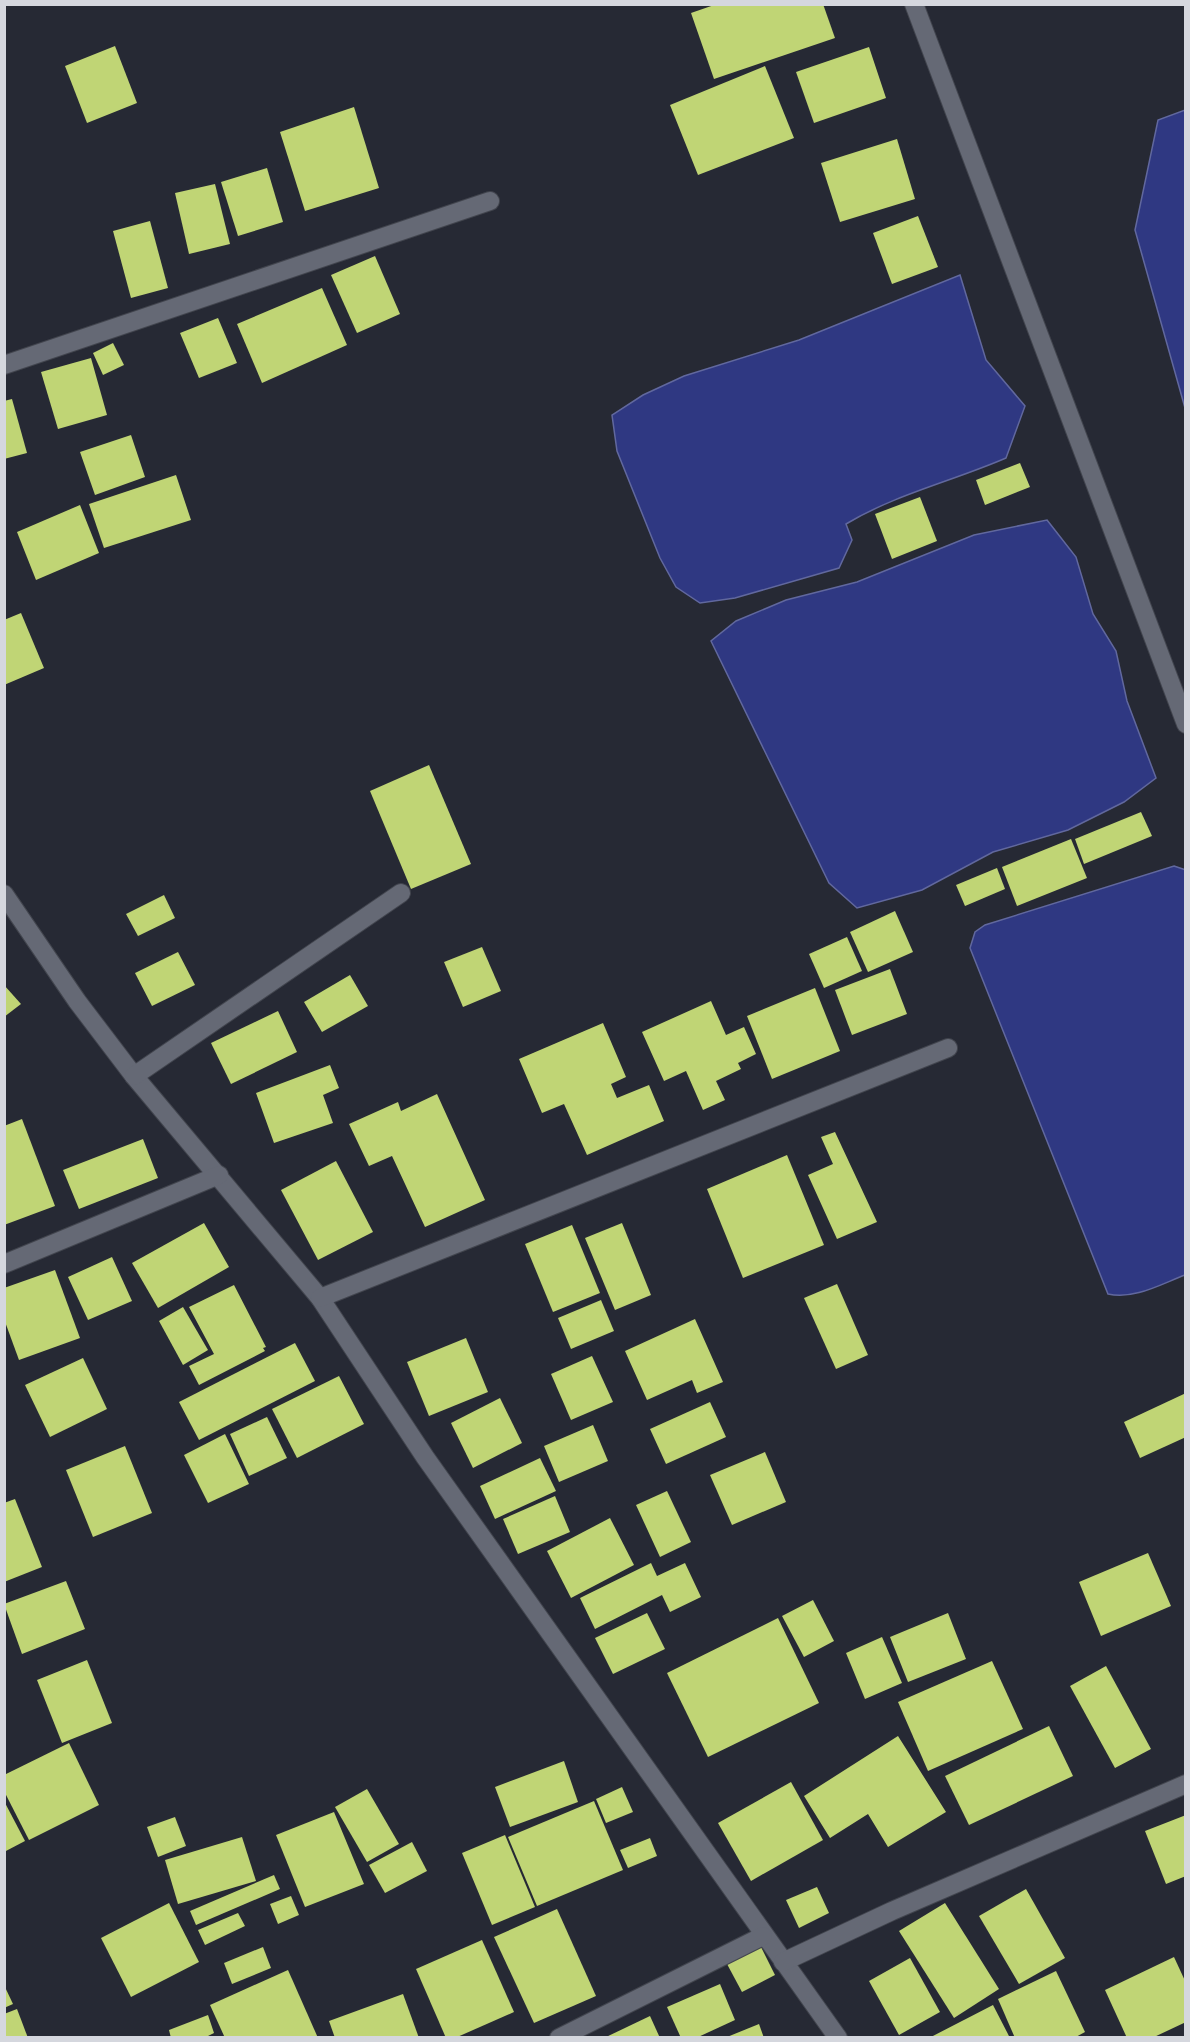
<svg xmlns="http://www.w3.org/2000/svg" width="1190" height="2042" font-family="'PT Sans',sans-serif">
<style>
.water{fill:#2f3882;stroke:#61689e;stroke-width:1.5}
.building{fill:#c0d575}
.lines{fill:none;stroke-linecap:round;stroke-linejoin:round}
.minor-casing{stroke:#42454e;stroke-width:20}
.minor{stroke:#656975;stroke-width:18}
</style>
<rect width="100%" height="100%" fill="#262934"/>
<!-- water -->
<g class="water">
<polygon points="1185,110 1185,408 1135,230 1158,120"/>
<path d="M960,275l26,85 39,46 -19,52c-53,23 -110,36 -160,66l6,16 -13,28 -104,30 -35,5 -24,-16 -16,-29 -43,-107 -5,-36 31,-20 41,-19 115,-36z"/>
<polygon points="1047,520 1076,557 1093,614 1116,651 1127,701 1156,778 1124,802 1068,830 993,852 922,890 857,908 829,883 711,641 736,621 786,600 857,582 974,535"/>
<path d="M1174,866l12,4 -1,405c-24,9 -51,25 -77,19l-138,-346 5,-16 10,-7z"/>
</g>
<!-- building -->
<g class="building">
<polygon points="717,4 823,4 835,38 714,79 691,13"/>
<polygon points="115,46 137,103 87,123 65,66"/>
<polygon points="869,47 886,98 814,123 796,72"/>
<polygon points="765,66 794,138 698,175 670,105"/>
<polygon points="354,107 379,188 305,211 280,132"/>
<polygon points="897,139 915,199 840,222 821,163"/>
<polygon points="267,168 283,222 238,236 221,182"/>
<polygon points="215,184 230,244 189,254 175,193"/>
<polygon points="918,216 938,267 892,284 873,233"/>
<polygon points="150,221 168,288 131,298 113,231"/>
<polygon points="375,256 400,314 357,333 331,275"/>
<polygon points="322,288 347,345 262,383 237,324"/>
<polygon points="218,318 237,363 199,378 180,333"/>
<polygon points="113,343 124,365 103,375 93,353"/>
<polygon points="91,358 107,415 58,429 41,372"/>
<polygon points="12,399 27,453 4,459 4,401"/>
<polygon points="131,435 145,477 95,495 80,452"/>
<polygon points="1020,463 1030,487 985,505 976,480"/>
<polygon points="176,475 191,520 104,548 89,504"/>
<polygon points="920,497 937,541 892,559 875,514"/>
<polygon points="80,505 99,553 36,580 17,532"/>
<polygon points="21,613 44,668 4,685 4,620"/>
<polygon points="429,765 471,864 411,889 370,791"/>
<polygon points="1141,812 1152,836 1084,864 1075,839"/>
<polygon points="1071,839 1087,878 1017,906 1002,867"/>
<polygon points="997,868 1005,889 965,906 956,885"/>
<polygon points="164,895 175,918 138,936 126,914"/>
<polygon points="895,911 913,952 868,972 850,932"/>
<polygon points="847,937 862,971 824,988 809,954"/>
<polygon points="482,947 501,991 463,1007 444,962"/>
<polygon points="178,952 195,985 152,1006 135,973"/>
<polygon points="890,969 907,1014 852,1035 835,990"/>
<polygon points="350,975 368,1006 322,1032 304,1002"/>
<polygon points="4,985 21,1004 4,1017"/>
<polygon points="815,988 840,1051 772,1079 747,1016"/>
<polygon points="711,1001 726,1035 744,1027 756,1054 738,1063 741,1069 716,1081 725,1100 703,1110 686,1071 664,1081 642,1032"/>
<polygon points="278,1011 297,1052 231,1084 211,1043"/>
<polygon points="603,1023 626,1077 611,1084 617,1098 649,1085 664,1121 587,1155 564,1104 542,1113 519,1059"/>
<polygon points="330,1065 339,1088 323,1095 333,1123 274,1143 256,1093"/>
<polygon points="437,1094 485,1200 425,1227 392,1156 369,1166 349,1124 398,1102 401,1111"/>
<polygon points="22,1119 55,1206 4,1225 4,1126"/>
<polygon points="835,1132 877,1222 837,1239 808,1175 833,1164 821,1137"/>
<polygon points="143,1139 158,1178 79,1209 63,1170"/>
<polygon points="787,1155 824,1245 743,1278 707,1189"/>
<polygon points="336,1161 373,1232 318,1260 281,1190"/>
<polygon points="204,1223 229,1267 158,1308 132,1263"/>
<polygon points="622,1223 651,1295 615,1310 585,1238"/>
<polygon points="572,1225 600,1293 553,1312 525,1244"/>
<polygon points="112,1257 132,1301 88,1320 68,1277"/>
<polygon points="55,1270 80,1338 19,1360 4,1319 4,1288"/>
<polygon points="837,1284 868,1355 836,1369 804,1298"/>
<polygon points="234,1285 266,1347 263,1348 265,1351 199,1385 189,1366 214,1354 189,1307"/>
<polygon points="601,1300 614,1331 571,1349 558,1318"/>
<polygon points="183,1307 208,1350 183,1365 159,1321"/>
<polygon points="695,1319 723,1382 697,1393 692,1380 647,1400 625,1351"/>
<polygon points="466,1338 488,1392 429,1416 407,1362"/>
<polygon points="295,1343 315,1381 199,1440 179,1402"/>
<polygon points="592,1356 613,1402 571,1420 551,1374"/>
<polygon points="83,1358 107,1409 50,1437 25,1385"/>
<polygon points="339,1376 364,1424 297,1458 272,1409"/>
<polygon points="1186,1393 1186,1437 1140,1458 1124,1422"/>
<polygon points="500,1398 522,1443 473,1468 451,1423"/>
<polygon points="710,1402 726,1437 666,1464 650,1429"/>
<polygon points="267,1417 287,1458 249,1476 230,1434"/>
<polygon points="593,1425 608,1461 559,1482 544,1446"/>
<polygon points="225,1434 249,1484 208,1503 184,1455"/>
<polygon points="125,1446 152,1513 93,1537 66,1470"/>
<polygon points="765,1452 786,1502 732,1525 710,1475"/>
<polygon points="540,1458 556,1491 495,1519 480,1486"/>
<polygon points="667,1491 691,1542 660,1557 636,1505"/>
<polygon points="555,1496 570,1532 518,1554 503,1519"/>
<polygon points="15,1499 42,1567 4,1582 4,1503"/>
<polygon points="610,1518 634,1565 571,1598 547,1551"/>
<polygon points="1148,1553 1171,1606 1101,1636 1079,1582"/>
<polygon points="651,1563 657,1576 685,1563 701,1597 670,1612 662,1595 595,1629 580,1598"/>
<polygon points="66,1581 85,1629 22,1654 4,1604"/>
<polygon points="813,1600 834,1641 804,1657 782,1616"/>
<polygon points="647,1613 665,1649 613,1674 595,1638"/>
<polygon points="948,1613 966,1659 908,1682 890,1637"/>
<polygon points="778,1618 819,1703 708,1757 667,1673"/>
<polygon points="882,1637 902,1683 865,1699 846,1653"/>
<polygon points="87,1660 112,1723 62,1743 37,1680"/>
<polygon points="992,1661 1023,1729 928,1771 898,1702"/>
<polygon points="1106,1666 1151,1749 1115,1768 1070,1686"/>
<polygon points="1049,1726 1073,1776 969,1825 945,1776"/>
<polygon points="898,1736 946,1812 888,1847 868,1814 830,1838 804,1796"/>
<polygon points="69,1743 99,1805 29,1840 4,1791 4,1775"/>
<polygon points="564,1761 578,1802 510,1827 495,1787"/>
<polygon points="791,1782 823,1840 751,1881 718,1823"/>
<polygon points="622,1787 633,1812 606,1823 596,1799"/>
<polygon points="367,1789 399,1844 367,1862 335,1807"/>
<polygon points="4,1801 25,1841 4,1852"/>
<polygon points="594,1801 623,1870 537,1906 508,1837"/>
<polygon points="334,1812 364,1884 305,1907 276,1835"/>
<polygon points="1186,1815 1186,1876 1166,1884 1145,1831"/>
<polygon points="175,1817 186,1846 158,1857 147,1827"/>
<polygon points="505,1835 535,1907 492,1925 462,1853"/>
<polygon points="242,1837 256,1881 178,1904 165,1860"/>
<polygon points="650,1838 657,1856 628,1868 620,1850"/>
<polygon points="412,1842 427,1871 385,1893 369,1865"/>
<polygon points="274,1875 280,1889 196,1925 190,1911"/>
<polygon points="817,1887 829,1913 799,1928 786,1900"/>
<polygon points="1026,1889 1065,1958 1019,1984 979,1916"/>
<polygon points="291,1896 299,1915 278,1924 270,1904"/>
<polygon points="169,1903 199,1962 131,1997 101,1938"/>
<polygon points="945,1903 999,1989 954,2018 899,1931"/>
<polygon points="557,1909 596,1996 534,2023 494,1937"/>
<polygon points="238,1913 245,1926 205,1945 198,1930"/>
<polygon points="482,1940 514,2012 455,2038 446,2038 416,1969"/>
<polygon points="263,1947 271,1968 232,1984 224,1963"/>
<polygon points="761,1947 775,1975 742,1992 727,1964"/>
<polygon points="1174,1957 1186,1983 1186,2022 1152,2038 1127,2038 1105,1990"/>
<polygon points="910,1958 940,2012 899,2035 869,1981"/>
<polygon points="288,1970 318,2038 225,2038 210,2005"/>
<polygon points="1056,1971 1085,2032 1074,2038 1015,2038 998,1999"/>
<polygon points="720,1984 735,2020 696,2038 681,2038 667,2007"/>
<polygon points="4,1985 13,2004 4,2008"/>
<polygon points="403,1994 419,2038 335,2038 329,2021"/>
<polygon points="993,2005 1010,2038 929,2038"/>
<polygon points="17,2009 28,2038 4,2038 4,2014"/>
<polygon points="208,2015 214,2033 204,2038 171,2038 169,2030"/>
<polygon points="650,2016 660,2038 604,2038"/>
<polygon points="759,2024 764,2038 727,2038 727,2037"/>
</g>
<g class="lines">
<defs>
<g id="minor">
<polyline points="914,4 1186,724"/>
<polyline points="4,365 490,201"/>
<polyline points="4,894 77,1001 134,1076 320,1298 425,1457 838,2038"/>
<polyline points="134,1076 401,893"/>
<polyline points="4,1264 219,1175"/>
<polyline points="320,1298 948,1048"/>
<polyline points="783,1962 892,1911 1186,1784"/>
<polyline points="559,2038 763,1936"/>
</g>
</defs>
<!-- minor casing -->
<use href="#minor" class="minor-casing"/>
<!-- minor -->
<use href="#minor" class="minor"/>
</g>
<!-- border -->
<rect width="1190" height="2042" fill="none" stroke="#d5d7de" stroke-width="12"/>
</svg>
